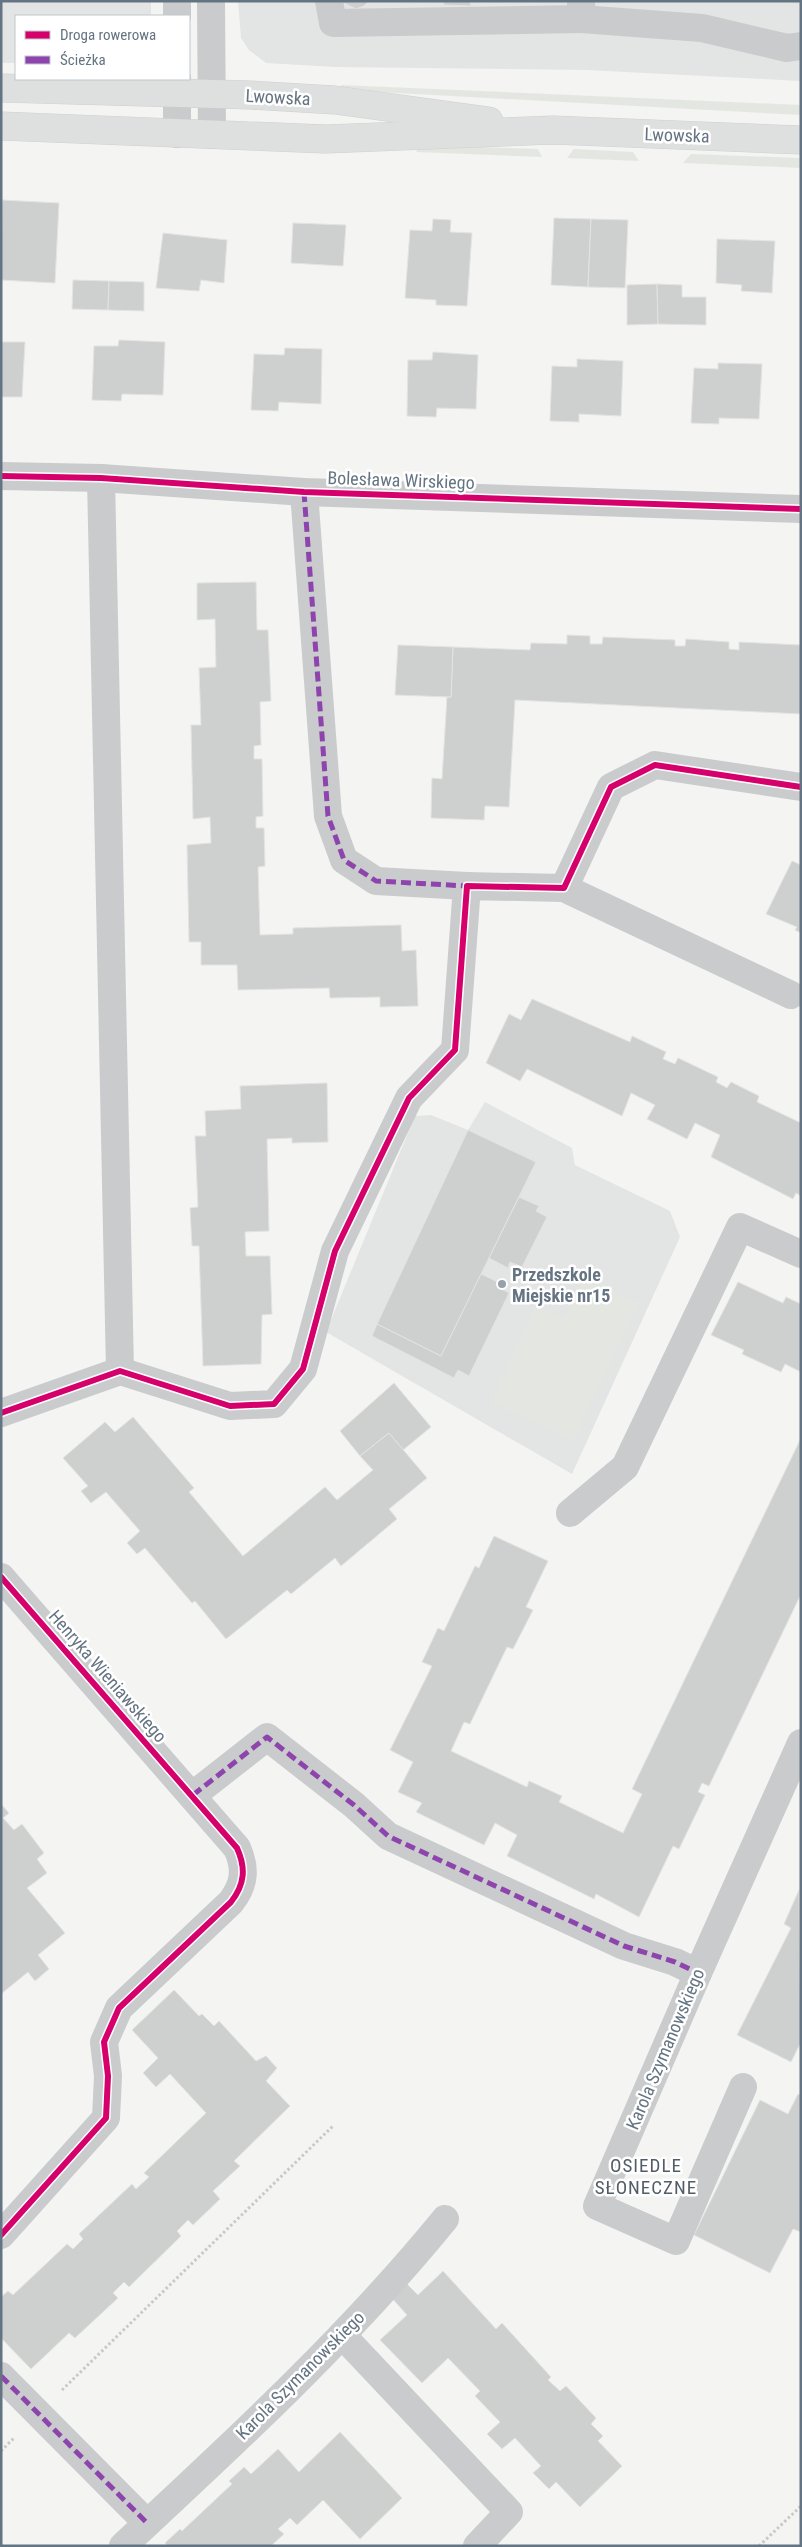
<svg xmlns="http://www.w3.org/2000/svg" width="802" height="2547" font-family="'Roboto Condensed',sans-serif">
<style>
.built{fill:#e3e4e4}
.green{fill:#e4e7e1}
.building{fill:#cecfcf;stroke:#e3e3e2}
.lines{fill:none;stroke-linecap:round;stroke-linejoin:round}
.major-casing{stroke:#d0d0d1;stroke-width:29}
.path{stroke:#c8c9c8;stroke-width:3;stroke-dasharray:2.5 2.5;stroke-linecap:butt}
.minor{stroke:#cacbcc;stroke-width:28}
.major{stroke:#dedfdf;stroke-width:28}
.quiet{stroke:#8e44ad;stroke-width:5;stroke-dasharray:10 5;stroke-linecap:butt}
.cycleway-casing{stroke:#fff;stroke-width:9}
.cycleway{stroke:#d6006c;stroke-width:6}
.poi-dot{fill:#97a1aa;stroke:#fff;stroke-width:2}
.labels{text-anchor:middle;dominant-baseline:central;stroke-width:5;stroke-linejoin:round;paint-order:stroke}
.street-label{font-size:18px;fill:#657482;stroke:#fff}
.poi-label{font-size:18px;font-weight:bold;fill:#657482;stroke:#fff;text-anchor:start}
.neighbourhood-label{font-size:19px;letter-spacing:1px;fill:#525d67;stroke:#fff}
</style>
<rect width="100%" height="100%" fill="#f4f4f3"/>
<!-- built -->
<g class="built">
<polygon points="1,1 151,1 151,16 16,16 16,63 1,63"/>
<polygon points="238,1 801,1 801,81 586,70 336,67 266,63 249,50 241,38"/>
<polygon points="485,1102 572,1148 575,1165 670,1211 680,1237 572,1474 326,1332 415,1116 431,1115 468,1130"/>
</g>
<!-- green -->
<g class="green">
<polygon points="341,85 801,105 801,115 342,90"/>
<polygon points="420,145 538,149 542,157 416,152"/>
<polygon points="574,149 633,152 639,161 567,158"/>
<polygon points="691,154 801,158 801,168 683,163"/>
<polygon points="584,1277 638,1303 573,1441 491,1402 537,1306 564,1319"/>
</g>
<!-- building -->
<g class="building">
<polygon points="340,1 369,1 364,6 356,9"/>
<polygon points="443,1 470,1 471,6 444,5"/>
<polygon points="2,200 59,203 55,283 1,280"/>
<polygon points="554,218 591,219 588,287 551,285"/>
<polygon points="433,219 451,220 450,232 472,233 467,306 436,305 436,300 405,298 410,230 432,231"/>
<polygon points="591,219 628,220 625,288 588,287"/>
<polygon points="293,223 346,225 343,266 291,263"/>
<polygon points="163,233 227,240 224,283 201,280 199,291 156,288"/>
<polygon points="717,239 775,241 772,293 741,291 742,285 716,283"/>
<polygon points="73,280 109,281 108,310 72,309"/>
<polygon points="109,281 144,282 144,311 108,310"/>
<polygon points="657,284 658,324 627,325 627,285"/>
<polygon points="657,284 682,285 682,297 706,297 706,325 658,324"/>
<polygon points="119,340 165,342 163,395 122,394 121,401 92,400 94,346 118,346"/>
<polygon points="1,342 25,342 22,397 1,397"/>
<polygon points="285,348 322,349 321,404 279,402 278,411 251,410 254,354 284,355"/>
<polygon points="433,352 478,355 476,409 437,408 436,417 407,416 408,360 432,360"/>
<polygon points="577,359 623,361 621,416 579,414 579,422 550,421 552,366 577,367"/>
<polygon points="718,363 762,364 759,419 719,418 719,424 691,423 694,368 718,369"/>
<polygon points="256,582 257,630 268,630 271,701 260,702 261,745 254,746 254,759 262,759 263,816 256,817 256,828 264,828 265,866 258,867 260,935 293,934 293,928 401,925 402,951 416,950 418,1006 380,1007 380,997 330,998 329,988 238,990 237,965 201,965 201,942 189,942 187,845 211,843 210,817 193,819 191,725 201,725 199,668 216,667 215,619 197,620 197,583"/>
<polygon points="567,635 590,636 590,644 602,644 603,637 675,640 675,646 685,646 686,639 729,642 729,649 739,650 739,642 801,645 801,714 515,700 509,807 485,806 484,820 431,818 432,778 442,779 447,697 451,697 453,647 530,650 531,643 567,644"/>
<polygon points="398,645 453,647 451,697 395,695"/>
<polygon points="792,861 801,865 801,933 795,930 797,927 766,914"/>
<polygon points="532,999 630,1042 632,1036 666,1052 663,1059 675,1064 678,1058 718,1077 716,1082 727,1088 731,1082 759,1096 757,1102 801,1123 801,1196 796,1193 793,1199 711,1157 720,1135 695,1123 687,1139 647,1119 655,1105 631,1093 622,1116 527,1069 520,1081 486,1063 509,1014 521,1020"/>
<polygon points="327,1083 328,1142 292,1143 292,1138 267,1139 269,1231 245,1232 246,1256 270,1256 272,1314 262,1315 261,1364 203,1366 199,1246 192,1246 190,1208 198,1207 195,1136 206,1136 205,1111 241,1109 240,1086"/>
<polygon points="468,1130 536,1162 441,1356 377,1324"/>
<polygon points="519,1197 539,1206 536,1211 547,1217 522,1267 510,1262 508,1268 489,1258"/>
<polygon points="481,1274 500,1283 498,1287 509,1293 469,1376 458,1370 454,1378 372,1336 377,1324 441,1356"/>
<polygon points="738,1282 783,1303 786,1297 801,1304 801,1372 785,1364 781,1372 742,1354 744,1350 711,1335"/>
<polygon points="394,1383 431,1427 403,1450 389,1433 360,1456 340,1431"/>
<polygon points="133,1417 194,1488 189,1492 243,1556 325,1487 337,1500 373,1470 360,1456 389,1433 427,1478 389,1509 397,1519 341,1566 335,1558 291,1594 287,1590 226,1639 195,1601 192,1603 145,1548 137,1554 127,1543 140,1531 106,1492 91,1503 81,1491 88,1486 63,1458 105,1422 115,1432"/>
<polygon points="801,1438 801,1594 709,1786 702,1783 698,1792 705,1795 679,1849 673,1846 639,1917 596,1894 594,1899 507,1856 517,1835 495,1823 484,1845 416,1812 422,1803 398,1792 413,1762 390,1750 432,1666 422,1662 438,1628 444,1631 475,1566 479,1568 494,1536 548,1561 526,1607 533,1610 513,1649 507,1647 470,1724 464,1722 451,1751 527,1787 529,1781 562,1796 559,1802 623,1833 642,1794 632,1789"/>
<polygon points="1,1804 9,1813 3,1818 14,1830 22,1824 44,1853 37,1859 47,1873 27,1888 65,1933 38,1955 49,1969 35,1981 28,1972 1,1994"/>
<polygon points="799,1890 801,2042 791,2062 737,2035 791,1928 784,1924"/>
<polygon points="174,1990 199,2016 202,2014 214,2026 219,2021 256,2061 266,2056 277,2068 266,2081 290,2106 234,2161 240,2166 213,2191 220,2199 193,2225 188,2220 177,2231 181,2236 129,2287 124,2282 113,2293 118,2298 75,2338 69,2333 31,2369 1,2338 1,2297 8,2291 13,2295 67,2244 73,2249 83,2239 79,2234 132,2184 136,2189 149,2177 144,2173 206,2113 170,2074 156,2087 143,2073 158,2058 132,2030"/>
<polygon points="798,2094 801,2095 801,2232 793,2229 770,2273 694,2235 760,2100 788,2114"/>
<polygon points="443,2271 496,2329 502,2323 551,2377 548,2380 560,2391 566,2386 596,2418 591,2424 603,2436 598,2441 622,2466 580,2507 556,2482 549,2489 533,2473 541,2466 515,2438 502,2449 487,2434 500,2422 475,2396 480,2391 448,2358 422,2383 380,2340 407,2315 391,2297 406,2283 418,2295"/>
<polygon points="340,2432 402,2498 360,2539 323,2500 297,2525 290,2518 278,2529 284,2534 271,2546 168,2546 165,2543 180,2529 182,2531 232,2484 229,2481 244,2467 251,2474 278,2449 299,2472"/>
</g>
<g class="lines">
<defs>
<g id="major">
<polyline points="1,88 250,95 335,100 489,121"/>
<polyline points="1,126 326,139 553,130 801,140"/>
</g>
</defs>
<!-- major casing -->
<use href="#major" class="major-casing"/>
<!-- path -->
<g class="path">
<polyline points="62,2390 334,2125"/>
<polyline points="1,2451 15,2437"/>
<polyline points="759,2546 801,2506"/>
</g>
<!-- minor -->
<g class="minor">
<polyline points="211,1 212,135"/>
<polyline points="329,1 333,23 581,19"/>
<polyline points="581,1 581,19 702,28 787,48 801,46"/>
<polyline points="177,16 177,1"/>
<polyline points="177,79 177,134"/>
<polyline points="1,476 101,478 304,492 801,509"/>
<polyline points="101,478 120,1371"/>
<polyline points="304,492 328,816 344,860 376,881 467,886"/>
<polyline points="564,888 791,995"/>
<polyline points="1,1413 120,1371 230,1406 274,1404 303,1369 335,1251 409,1098 455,1050 467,886 564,888 611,787 655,765 801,787"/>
<polyline points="570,1513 625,1467 740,1227 801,1254"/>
<path d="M1,1577l236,271c9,20 8,36 -6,54l-112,106 -15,34 4,34 -2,42 -105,117"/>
<polyline points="193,1795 267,1737 354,1805 388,1836 624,1946 675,1962 698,1973"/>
<polyline points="743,2087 676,2241 597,2206 698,1973 801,1743"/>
<polyline points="342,2335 509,2512 477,2546"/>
<polyline points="1,2376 147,2523"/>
<path d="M123,2546c112,-104 225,-208 322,-327"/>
</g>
<!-- major -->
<use href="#major" class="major"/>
<!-- quiet -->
<g class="quiet">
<polyline points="304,492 328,816 344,860 376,881 467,886"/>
<polyline points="193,1795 267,1737 354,1805 388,1836 624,1946 675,1962 698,1973"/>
<polyline points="1,2376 147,2523"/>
</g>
<defs>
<g id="cycleway">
<polyline points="1,476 101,478 304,492 801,509"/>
<polyline points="1,1413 120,1371 230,1406 274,1404 303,1369 335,1251 409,1098 455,1050 467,886 564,888 611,787 655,765 801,787"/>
<path d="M1,1577l236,271c9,20 8,36 -6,54l-112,106 -15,34 4,34 -2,42 -105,117"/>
</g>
</defs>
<!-- cycleway casing -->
<use href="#cycleway" class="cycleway-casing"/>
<!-- cycleway -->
<use href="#cycleway" class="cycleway"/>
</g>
<!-- markers -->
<circle class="poi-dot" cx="502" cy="1284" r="5"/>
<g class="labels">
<!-- street labels -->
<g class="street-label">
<text transform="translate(278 97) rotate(3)">Lwowska</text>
<text transform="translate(677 135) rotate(2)">Lwowska</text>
<text transform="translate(401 480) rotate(2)">Bolesława Wirskiego</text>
<text transform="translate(108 1676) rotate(49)">Henryka Wieniawskiego</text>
<text transform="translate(665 2049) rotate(-67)">Karola Szymanowskiego</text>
<text transform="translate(300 2375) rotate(-45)">Karola Szymanowskiego</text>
</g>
<!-- poi labels -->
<g class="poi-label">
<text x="512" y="1274">Przedszkole<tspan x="512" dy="21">Miejskie nr15</tspan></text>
</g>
<!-- neighbourhood labels -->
<g class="neighbourhood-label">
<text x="646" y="2165">OSIEDLE<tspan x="646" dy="22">SŁONECZNE</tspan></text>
</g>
</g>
<!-- border -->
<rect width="802" height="2547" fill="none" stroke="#657482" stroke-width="5"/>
<!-- legend -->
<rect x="15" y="15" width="175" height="65" fill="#ffffff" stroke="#c1c7cd"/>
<rect x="25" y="31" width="25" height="8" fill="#d6006c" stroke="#c1c7cd"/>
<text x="60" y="40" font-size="15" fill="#657482">Droga rowerowa</text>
<rect x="25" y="56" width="25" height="8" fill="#8e44ad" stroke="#c1c7cd"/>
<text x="60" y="65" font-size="15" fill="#657482">Ścieżka</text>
</svg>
